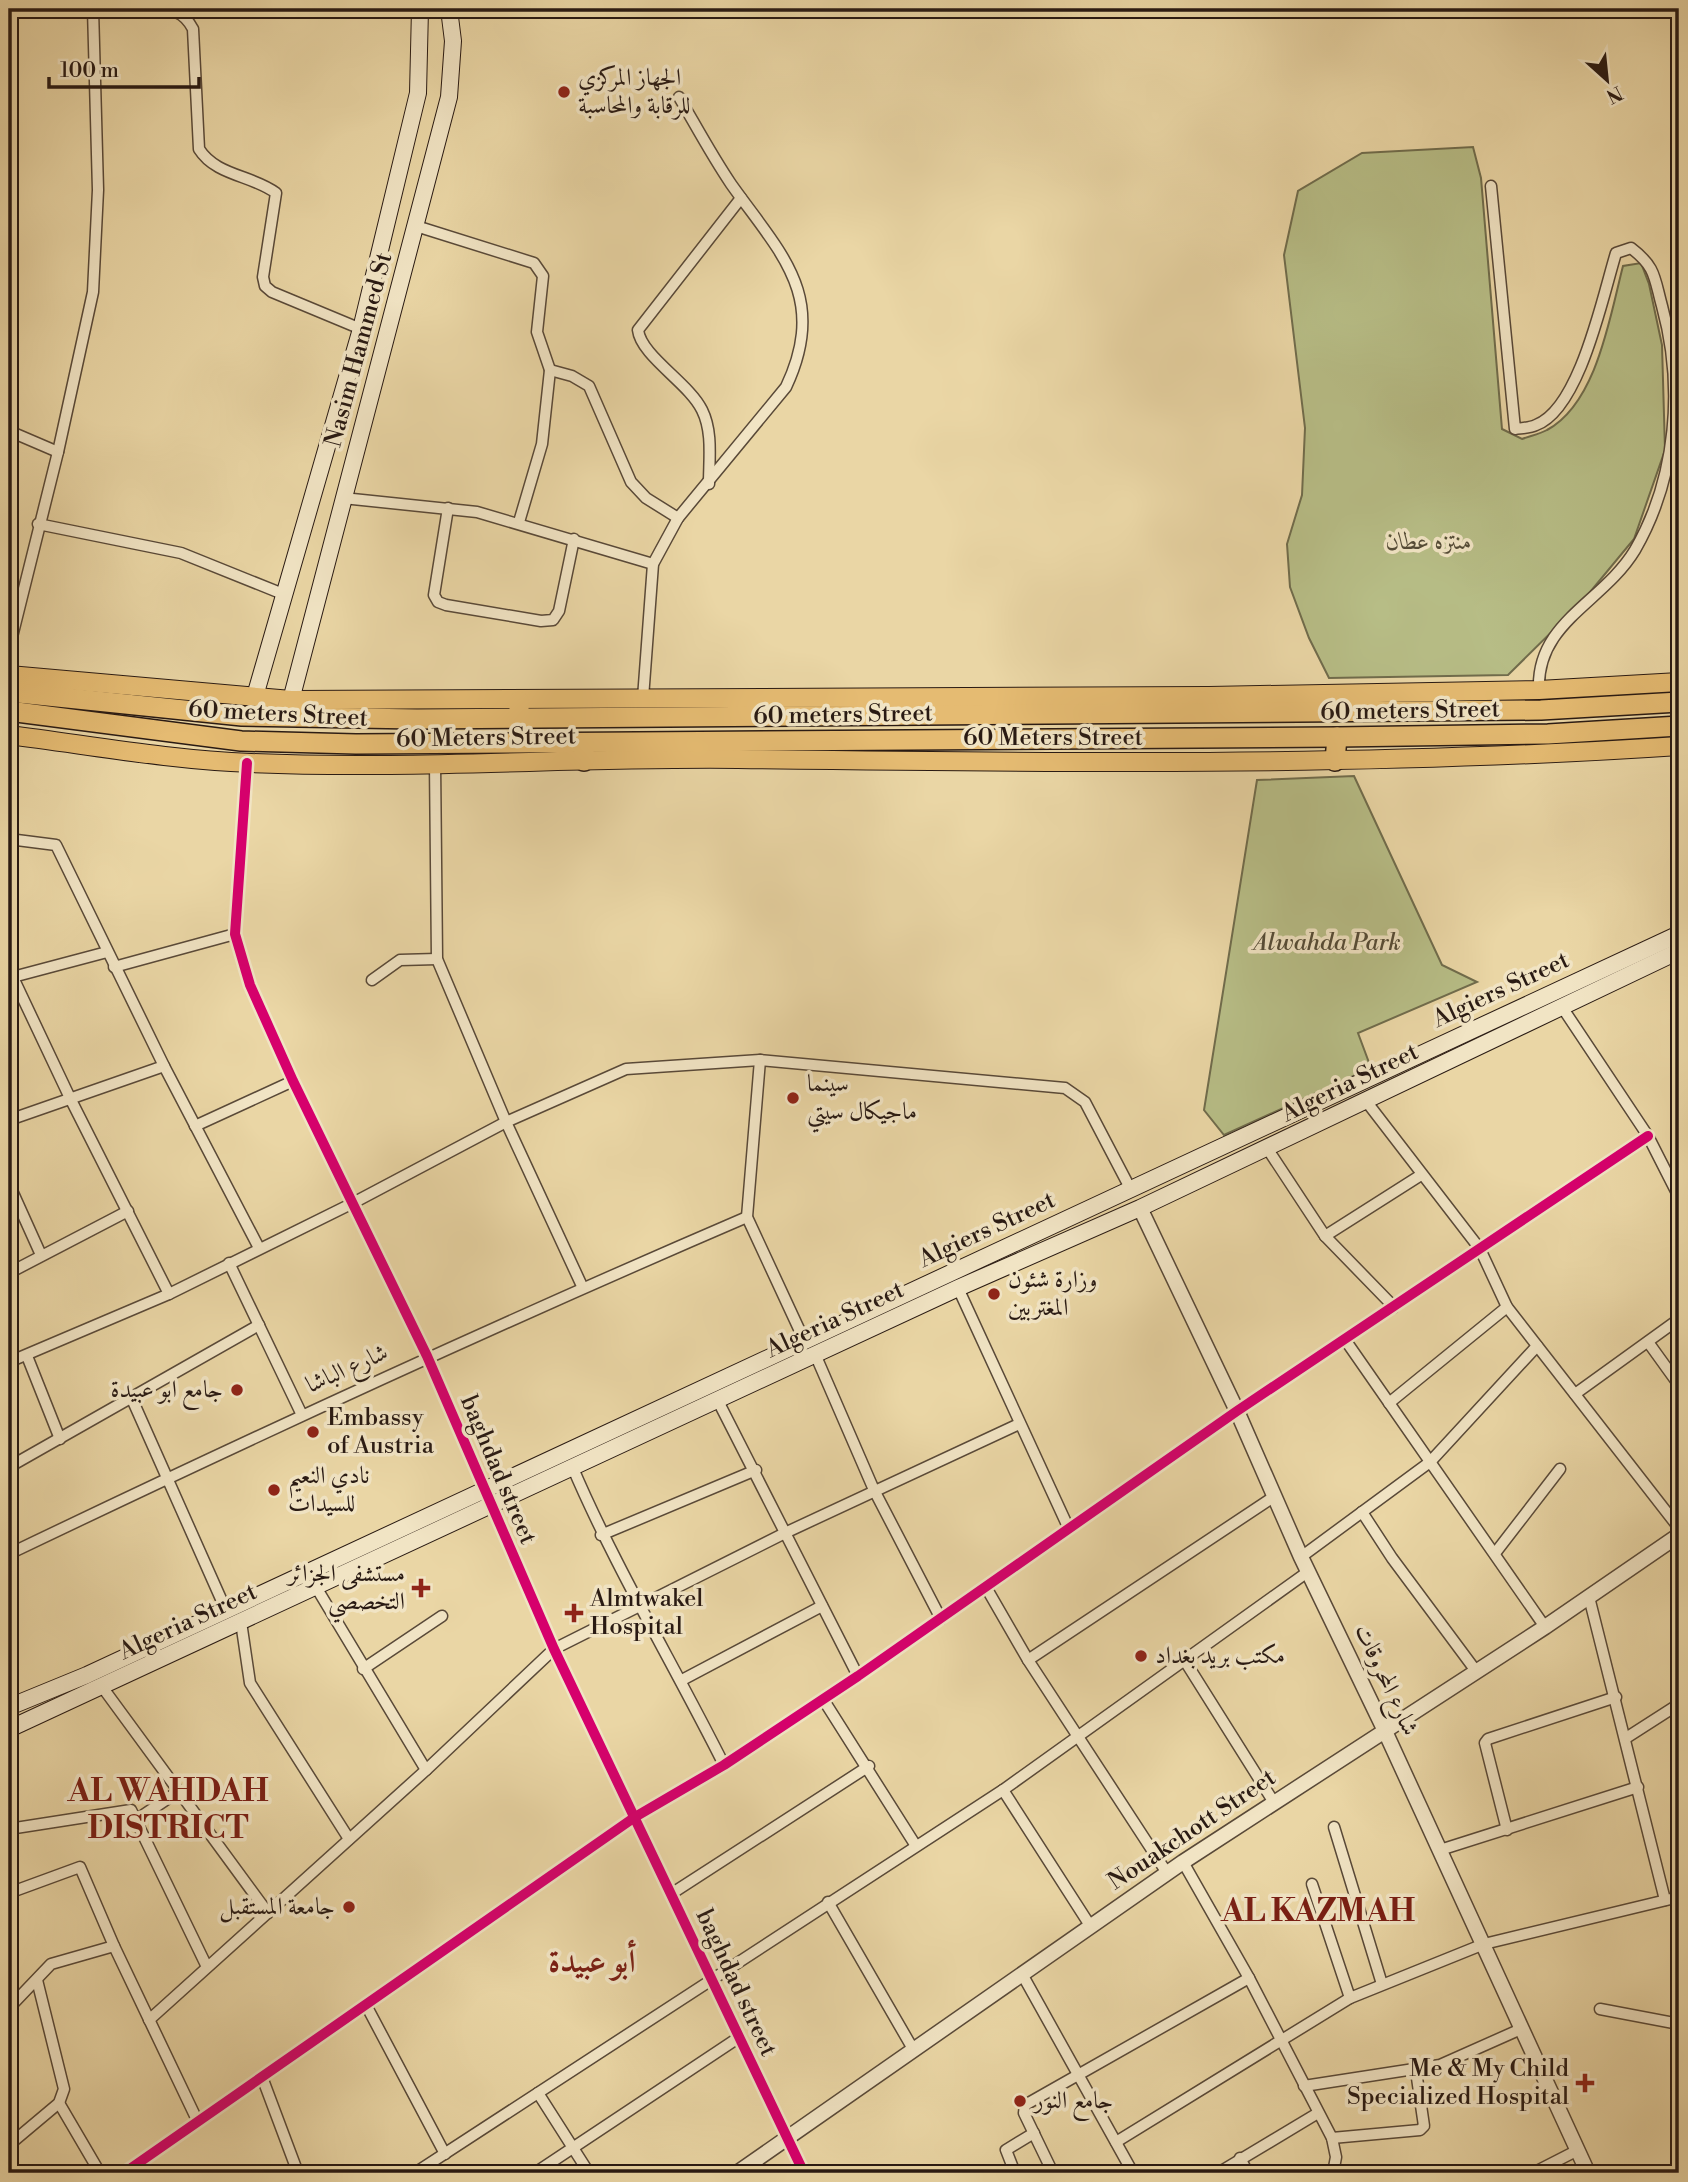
<svg xmlns="http://www.w3.org/2000/svg" width="1688" height="2182" font-family="'Libre Bodoni',Amiri,serif">
<style>
.green{fill:#b7bd86;stroke:#706c4c;stroke-width:2}
.lines{fill:none;stroke-linecap:round;stroke-linejoin:round}
.minor-casing{stroke:#594938;stroke-width:13}
.tertiary-casing{stroke:#594938;stroke-width:17}
.secondary-casing{stroke:#291a13;stroke-width:18}
.primary-casing{stroke:#291a13;stroke-width:20}
.trunk-casing{stroke:#291a13;stroke-width:22}
.minor{stroke:#f1e4c4;stroke-width:10}
.tertiary{stroke:#f1e4c4;stroke-width:14}
.secondary{stroke:#f1e4c4;stroke-width:16}
.primary{stroke:#e5bb72;stroke-width:18}
.trunk{stroke:#e5bb72;stroke-width:19}
.cycleway-casing{stroke:#f1e4c4;stroke-width:15}
.cycleway{stroke:#d6006c;stroke-width:10}
.poi-dot{fill:#8f2418;stroke:#f1e4c4;stroke-width:2.5}
.labels{text-anchor:middle;dominant-baseline:central;stroke-width:7;stroke-linejoin:round;paint-order:stroke}
.poi-label{font-size:24px;fill:#291a13;stroke:#f1e4c4;text-anchor:start}
.street-label{font-size:24px;fill:#291a13;stroke:#f1e4c4}
.park-label{font-size:24px;font-style:italic;fill:#544b36;stroke:#f1e4c4}
.district-label{font-size:32px;font-weight:bold;fill:#7a1f14;stroke:#f1e4c4}
</style>
<rect width="100%" height="100%" fill="#ead6a5"/>
<filter id="stains"><feTurbulence type="fractalNoise" baseFrequency=".00286" numOctaves="4"/><feColorMatrix values="0 0 0 0 .2 0 0 0 0 .09 0 0 0 0 .02 0 0 0 .5 -.17"/></filter>
<radialGradient id="worn" r=".72"><stop offset=".6" stop-color="#630" stop-opacity="0"/><stop offset="1" stop-color="#630" stop-opacity=".3"/></radialGradient>
<!-- green -->
<g class="green">
<path d="M1473,147l8,31 21,251 20,10c8,-3 18,-5 25,-9 50,-27 63,-114 76,-164l18,-3 8,21 13,61 3,105 -31,89 -53,64 -73,72 -179,3 -20,-40 -19,-51 -3,-43 15,-49 3,-67 -21,-173 14,-64 64,-38z"/>
<polygon points="1354,776 1442,965 1477,982 1358,1033 1371,1068 1224,1135 1204,1110 1257,780"/>
</g>
<g class="lines">
<defs>
<g id="minor">
<path d="M147,9c22,1 35,-1 46,20l6,120c17,27 53,26 77,44l-13,84 2,9 7,6 89,37"/>
<path d="M1491,186l24,243c7,-1 15,-1 21,-4 44,-16 67,-130 80,-172l15,-5c25,19 23,29 31,58 22,80 15,171 -27,244 -32,53 -99,72 -96,140"/>
<polyline points="416,226 534,263 543,276 537,332 550,370 542,444 519,522"/>
<polyline points="550,370 572,376 589,386 631,482 646,498 678,518"/>
<polyline points="9,431 58,452"/>
<path d="M709,484c0,-25 4,-52 -7,-74 -13,-27 -61,-54 -64,-80l103,-132"/>
<polyline points="343,498 477,512 653,564"/>
<polyline points="448,508 434,595 438,602 446,605 541,621 553,620 559,611 574,539"/>
<polyline points="38,524 181,553 283,594"/>
<polyline points="9,649 58,452 93,292 98,190 93,9"/>
<path d="M643,698l10,-134 25,-46 108,-131c43,-91 -6,-134 -55,-203 -19,-28 -35,-58 -52,-87"/>
<polyline points="247,763 235,934 250,985 293,1081 427,1356 554,1649 804,2173"/>
<polyline points="435,763 437,959 506,1122 582,1286"/>
<polyline points="9,839 56,845 164,1066 259,1248"/>
<polyline points="114,967 235,934"/>
<polyline points="9,969 70,1098 169,1294"/>
<polyline points="9,978 107,952"/>
<polyline points="372,980 400,960 437,959"/>
<polyline points="1562,1007 1648,1136 1679,1197"/>
<polyline points="760,1060 747,1217 805,1342"/>
<polyline points="1366,1101 1480,1249 1507,1307 1679,1528"/>
<polyline points="9,1120 164,1066"/>
<polyline points="195,1126 293,1081"/>
<polyline points="1267,1148 1325,1236 1394,1307"/>
<polyline points="9,1184 41,1255"/>
<polyline points="1325,1236 1421,1175"/>
<polyline points="229,1263 301,1413"/>
<polyline points="9,1273 128,1211"/>
<polyline points="958,1288 1069,1529"/>
<polyline points="1346,1341 1545,1627"/>
<polyline points="1648,1342 1679,1385"/>
<polyline points="815,1354 874,1490 941,1619"/>
<polyline points="27,1356 60,1439"/>
<polyline points="9,1362 169,1294 353,1203 506,1122 626,1069 760,1060 1065,1088 1085,1102 1130,1188"/>
<polyline points="1575,1394 1679,1319"/>
<polyline points="132,1399 225,1608"/>
<polyline points="717,1399 858,1676"/>
<polyline points="1389,1403 1507,1307"/>
<path d="M572,1466c44,103 102,199 152,299"/>
<polyline points="9,1467 259,1325"/>
<polyline points="1362,1512 1392,1558 1476,1671"/>
<polyline points="601,1535 756,1470"/>
<polyline points="1496,1552 1560,1469"/>
<path d="M9,1554c244,-117 489,-230 738,-337"/>
<polyline points="1301,1557 1430,1462 1537,1346"/>
<polyline points="316,1587 426,1770"/>
<polyline points="987,1589 1028,1660 1167,1873"/>
<polyline points="1589,1597 1665,1900"/>
<polyline points="241,1622 250,1683 349,1839"/>
<polyline points="1028,1660 1275,1496"/>
<polyline points="1185,1661 1273,1801"/>
<polyline points="363,1669 442,1616"/>
<polyline points="682,1680 822,1606"/>
<polyline points="103,1688 268,1913"/>
<polyline points="823,1699 916,1846"/>
<polyline points="1626,1738 1679,1704"/>
<polyline points="1003,1790 1091,1927"/>
<polyline points="136,1820 179,1791"/>
<polyline points="1334,1827 1382,1984"/>
<polyline points="9,1829 131,1810 207,1967"/>
<polyline points="1507,1830 1485,1743 1488,1739 1616,1697"/>
<polyline points="1440,1850 1638,1787"/>
<polyline points="1183,1862 1249,1978 1332,2138 1336,2157 1333,2173"/>
<polyline points="1312,1884 1350,1998"/>
<polyline points="9,1893 80,1867 114,1946 198,2122"/>
<polyline points="671,1894 869,1766"/>
<polyline points="828,1902 913,2049"/>
<polyline points="1022,1974 1133,2173"/>
<polyline points="366,2005 445,2154"/>
<polyline points="9,2008 51,1964 114,1946"/>
<polyline points="1600,2009 1679,2024"/>
<polyline points="149,2020 426,1770 554,1649 787,1532 1019,1424"/>
<polyline points="262,2077 298,2173"/>
<polyline points="1304,2086 1440,2065 1521,2029"/>
<polyline points="538,2093 589,2173"/>
<polyline points="59,2103 100,2173"/>
<polyline points="1332,2138 1420,2130 1424,2126 1416,2071"/>
<polyline points="1116,2142 1350,1998 1484,1944 1679,1897"/>
<polyline points="9,2145 59,2103 64,2089 37,1980"/>
<polyline points="1240,2158 1248,2173"/>
<polyline points="1678,2167 1679,2166"/>
<polyline points="1052,2171 1024,2113 1025,2105 1249,1978"/>
<polyline points="124,2173 635,1817 724,1765 858,1676 1237,1411 1648,1136"/>
<polyline points="415,2173 1003,1790 1309,1571"/>
<polyline points="535,2173 738,2038"/>
<polyline points="1015,2173 1006,2150 1034,2133"/>
<polyline points="1218,2173 1318,2113"/>
<polyline points="1533,2173 1578,2150"/>
</g>
<g id="tertiary">
<polyline points="1140,1208 1237,1411 1301,1557 1384,1729 1588,2173"/>
<polyline points="737,2173 1183,1862 1545,1627 1679,1535"/>
</g>
<g id="secondary">
<polyline points="255,696 361,329 418,93 420,9"/>
<polyline points="291,700 449,97 453,41 449,9"/>
<polyline points="9,1707 87,1675 1679,934"/>
<polyline points="9,1729 958,1288 1140,1208 1679,951"/>
</g>
<g id="primary">
<polyline points="9,675 291,700 1209,696 1539,690 1679,682"/>
<path d="M9,735c80,10 161,25 242,28 162,7 325,-6 487,-4 314,4 628,8 941,-13"/>
</g>
<g id="trunk">
<polyline points="9,692 242,716 417,719 1541,710 1679,702"/>
<polyline points="9,711 241,741 356,744 1337,737 1548,734 1679,726"/>
<polyline points="519,719 519,701"/>
<polyline points="584,761 584,743"/>
<polyline points="1335,761 1337,737"/>
</g>
</defs>
<!-- minor casing -->
<use href="#minor" class="minor-casing"/>
<!-- tertiary casing -->
<use href="#tertiary" class="tertiary-casing"/>
<!-- secondary casing -->
<use href="#secondary" class="secondary-casing"/>
<!-- primary casing -->
<use href="#primary" class="primary-casing"/>
<!-- trunk casing -->
<use href="#trunk" class="trunk-casing"/>
<!-- minor -->
<use href="#minor" class="minor"/>
<!-- tertiary -->
<use href="#tertiary" class="tertiary"/>
<!-- secondary -->
<use href="#secondary" class="secondary"/>
<!-- primary -->
<use href="#primary" class="primary"/>
<!-- trunk -->
<use href="#trunk" class="trunk"/>
<defs>
<g id="cycleway">
<polyline points="247,763 235,934 250,985 293,1081 427,1356 554,1649 804,2173"/>
<polyline points="124,2173 635,1817 724,1765 858,1676 1237,1411 1648,1136"/>
</g>
</defs>
<!-- cycleway casing -->
<use href="#cycleway" class="cycleway-casing"/>
<!-- cycleway -->
<use href="#cycleway" class="cycleway"/>
</g>
<!-- markers -->
<g class="poi-dot">
<circle cx="564" cy="92" r="7"/>
<circle cx="793" cy="1098" r="7"/>
<circle cx="994" cy="1294" r="7"/>
<circle cx="237" cy="1390" r="7"/>
<circle cx="313" cy="1432" r="7"/>
<circle cx="274" cy="1490" r="7"/>
<path d="M417.5 1577.5h7v7h7v7h-7v7h-7v-7h-7v-7h7z"/>
<path d="M570.5 1602.5h7v7h7v7h-7v7h-7v-7h-7v-7h7z"/>
<circle cx="1141" cy="1656" r="7"/>
<circle cx="349" cy="1907" r="7"/>
<path d="M1581.5 2072.5h7v7h7v7h-7v7h-7v-7h-7v-7h7z"/>
<circle cx="1020" cy="2101" r="7"/>
</g>
<g class="labels">
<!-- poi labels -->
<g class="poi-label">
<text x="578" y="78">الجهاز المركزي<tspan x="578" dy="28">للرقابة والمحاسبة</tspan></text>
<text x="807" y="1084">سينما<tspan x="807" dy="28">ماجيكال سيتي</tspan></text>
<text x="1008" y="1280">وزارة شئون<tspan x="1008" dy="28">المغتربين</tspan></text>
<text x="223" y="1390" text-anchor="end">جامع ابو عبيدة</text>
<text x="327" y="1418">Embassy<tspan x="327" dy="28">of Austria</tspan></text>
<text x="288" y="1476">نادي النعيم<tspan x="288" dy="28">للسيدات</tspan></text>
<text x="405" y="1574" text-anchor="end">مستشفى الجزائر<tspan x="405" dy="28">التخصصي</tspan></text>
<text x="590" y="1599">Almtwakel<tspan x="590" dy="28">Hospital</tspan></text>
<text x="1155" y="1656">مكتب بريد بغداد</text>
<text x="335" y="1907" text-anchor="end">جامعة المستقبل</text>
<text x="1569" y="2069" text-anchor="end">Me &amp; My Child<tspan x="1569" dy="28">Specialized Hospital</tspan></text>
<text x="1034" y="2101">جامع النور</text>
</g>
<!-- street labels -->
<g class="street-label">
<text transform="translate(359 350) rotate(-75)">Nasim Hammed St</text>
<text transform="translate(1410 711) rotate(-1)">60 meters Street</text>
<text transform="translate(278 714) rotate(3)">60 meters Street</text>
<text transform="translate(843 715) rotate(-1)">60 meters Street</text>
<text transform="translate(486 738) rotate(-1)">60 Meters Street</text>
<text x="1053" y="738">60 Meters Street</text>
<text transform="translate(1501 990) rotate(-25)">Algiers Street</text>
<text transform="translate(1350 1083) rotate(-26)">Algeria Street</text>
<text transform="translate(987 1230) rotate(-25)">Algiers Street</text>
<text transform="translate(835 1320) rotate(-25)">Algeria Street</text>
<text transform="translate(347 1369) rotate(-24)">شارع الباشا</text>
<text transform="translate(498 1470) rotate(67)">baghdad street</text>
<text transform="translate(188 1622) rotate(-25)">Algeria Street</text>
<text transform="translate(1386 1680) rotate(65)">شارع المحروقات</text>
<text transform="translate(1192 1830) rotate(-34)">Nouakchott Street</text>
<text transform="translate(736 1983) rotate(65)">baghdad street</text>
</g>
<!-- park labels -->
<g class="park-label">
<text x="1429" y="542">منتزه عطان</text>
<text x="1327" y="943">Alwahda Park</text>
</g>
<!-- district labels -->
<g class="district-label">
<text x="168" y="1791">AL WAHDAH<tspan x="168" dy="37">DISTRICT</tspan></text>
<text x="1318" y="1911">AL KAZMAH</text>
<text x="592" y="1962">أبو عبيدة</text>
</g>
</g>
<!-- margin -->
<rect width="1688" height="2182" fill="none" stroke="#ead6a5" stroke-width="35"/>
<rect x="10" y="10" width="1667" height="2161" fill="none" stroke="#291a13" stroke-width="3.5"/>
<rect x="18" y="18" width="1653" height="2147" fill="none" stroke="#291a13" stroke-width="2"/>
<!-- north arrow -->
<g transform="translate(1607 80) rotate(153)" stroke="#f1e4c4" stroke-width="5" paint-order="stroke">
<path d="M0-5L12 26L0 18L-12 26Z" fill="#291a13"/>
<text y="-10" font-size="19" font-weight="bold" text-anchor="middle" fill="#291a13">N</text>
</g>
<!-- scale -->
<path d="M49 77v10h150v-10" fill="none" stroke="#291a13" stroke-width="3.5"/>
<text x="60" y="77" font-size="21" fill="#291a13" stroke="#f1e4c4" stroke-width="5" paint-order="stroke">100 m</text>
<rect width="100%" height="100%" filter="url(#stains)"/>
<rect width="100%" height="100%" fill="url(#worn)"/>
</svg>
